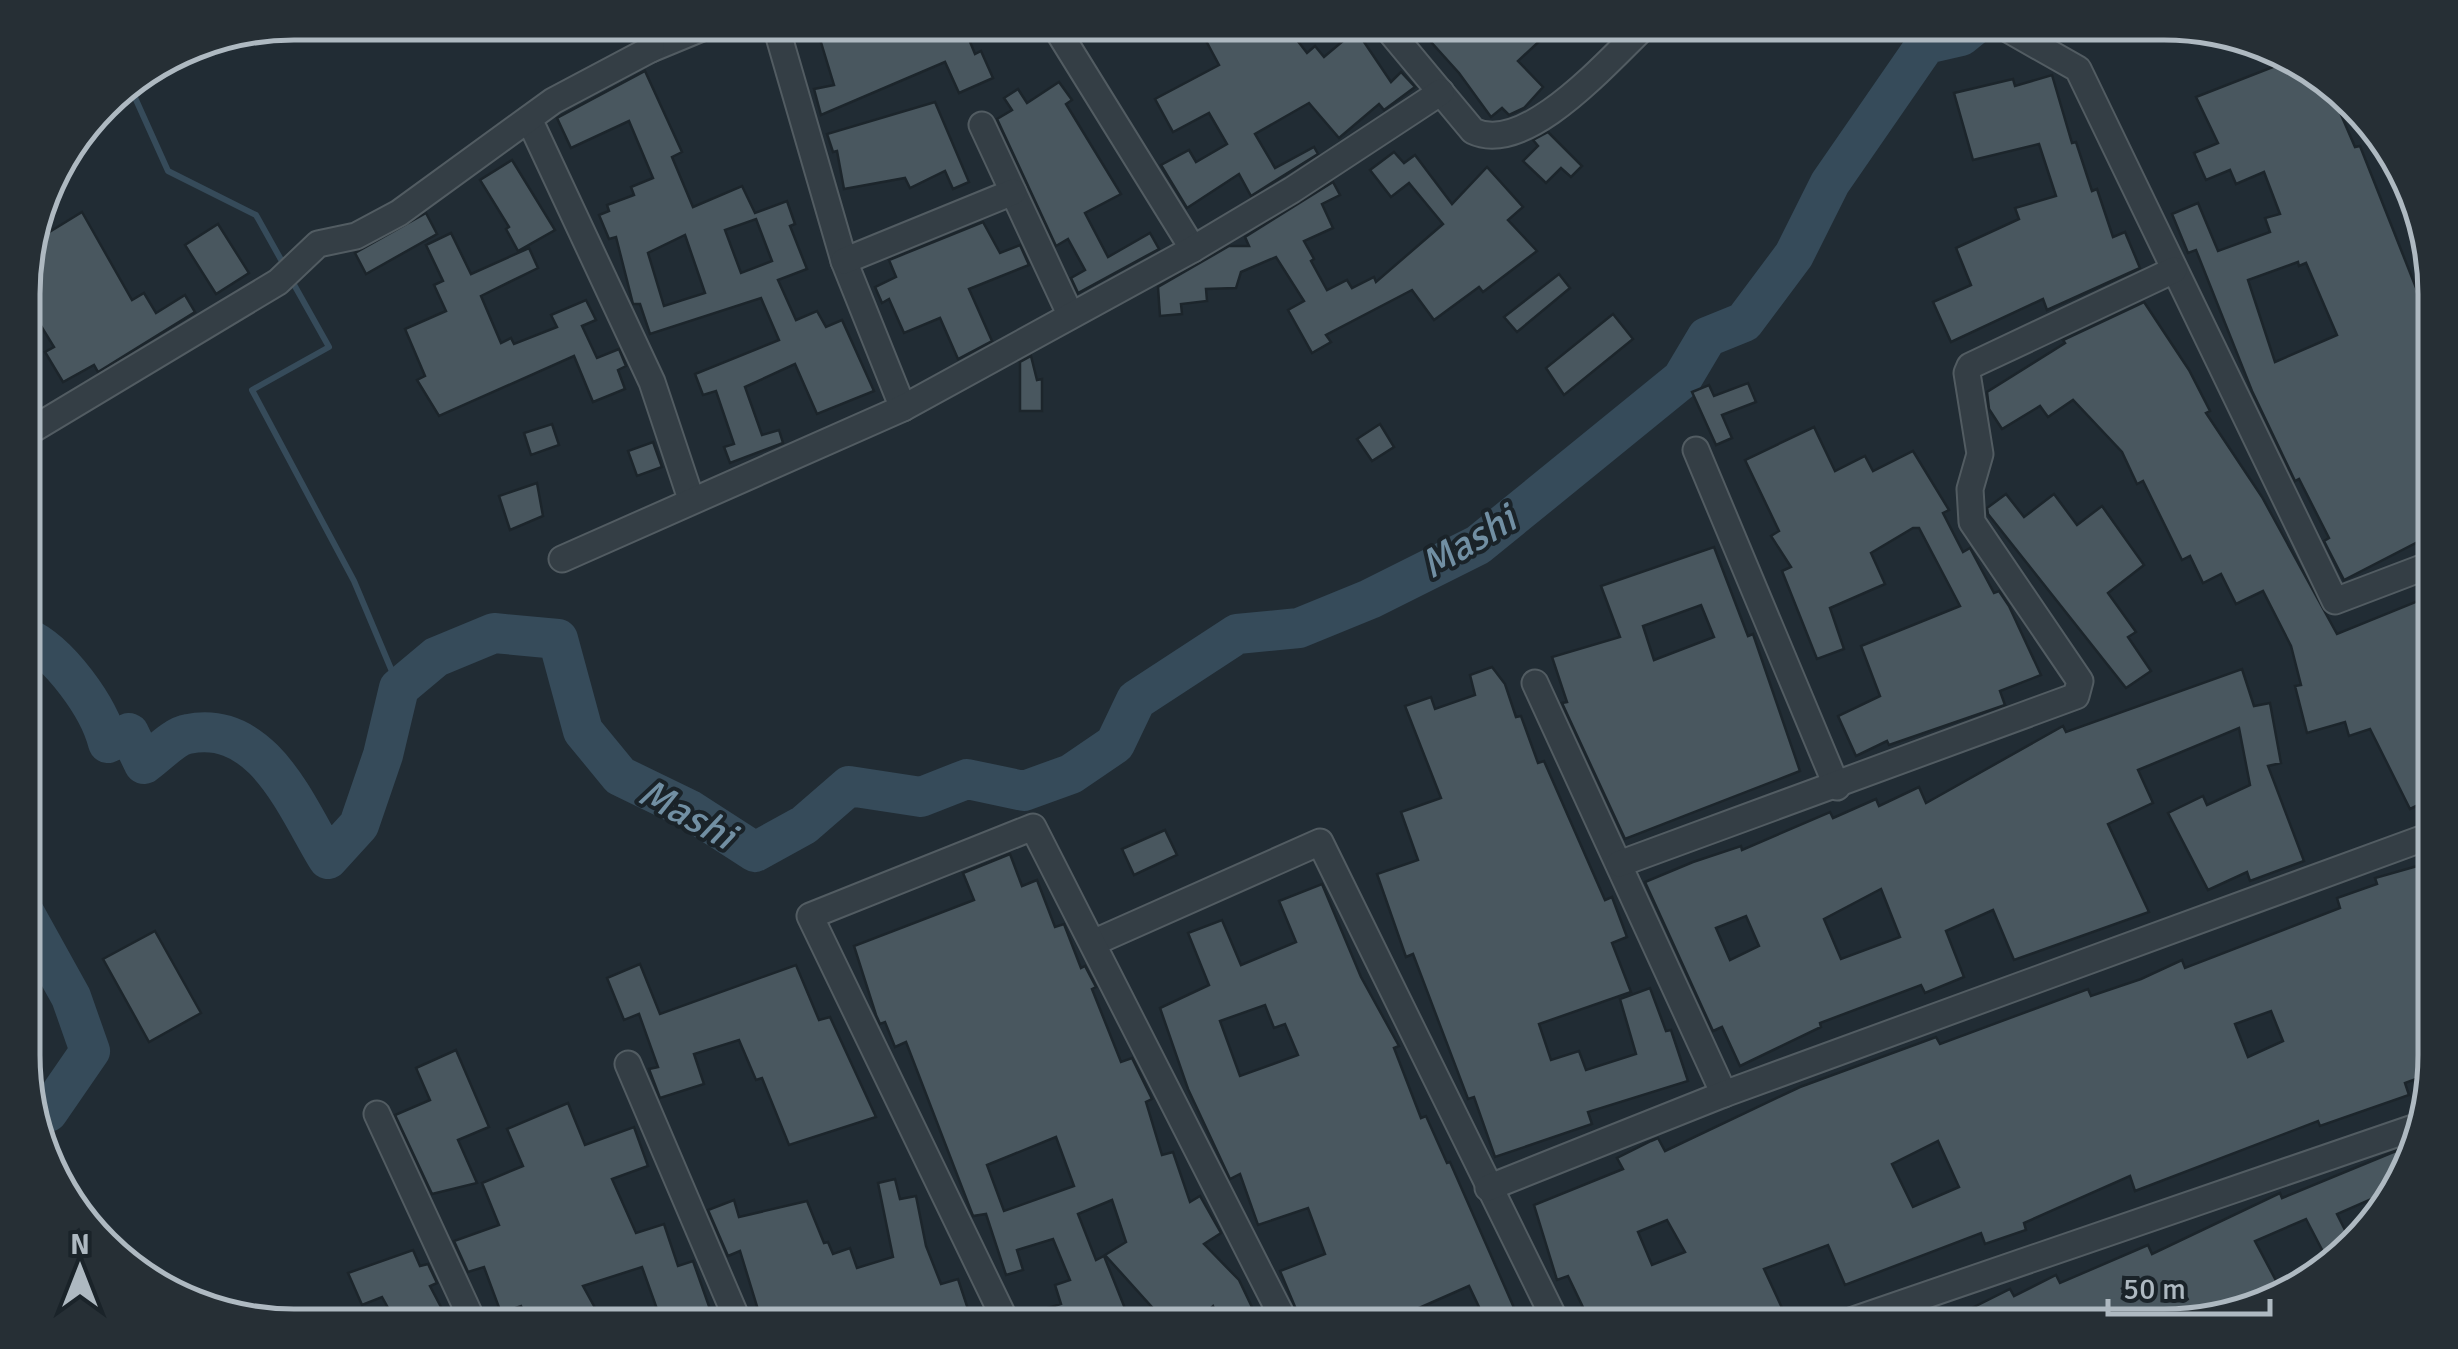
<svg xmlns="http://www.w3.org/2000/svg" width="2458" height="1349" font-family="Signika,sans-serif">
<style>
.lines{fill:none;stroke-linecap:round;stroke-linejoin:round}
.stream{stroke:#364b5a;stroke-width:6}
.river{stroke:#364b5a;stroke-width:40}
.building{fill:#49575f;stroke:#1c252b;stroke-width:2.5;fill-rule:evenodd}
.street-casing{stroke:#525c62;stroke-width:29}
.street{stroke:#343e45;stroke-width:25}
.labels{text-anchor:middle;dominant-baseline:central;stroke-width:8;stroke-linejoin:round;paint-order:stroke}
.water-label{font-size:40px;font-style:italic;fill:#718fa3;stroke:#1a2329}
.rim{fill:none;stroke:#aeb9c1;stroke-width:5}
</style>
<rect width="100%" height="100%" fill="#212c34"/>
<g class="lines">
<!-- stream -->
<g class="stream">
<polyline points="128,82 168,171 256,215 284,265"/>
<polyline points="292,281 329,347 252,390 354,581 399,688"/>
</g>
<!-- river -->
<g class="river">
<path d="M25,637c34,15 74,70 83,106l21,-10 15,31c12,-8 30,-28 44,-30 76,-15 109,75 140,125l31,-34 24,-70 16,-67 37,-31 58,-24 64,6 25,92 37,45 70,34 65,42 49,-27 45,-39 72,11 46,-18 57,12 47,-17 44,-30 21,-44 101,-66 62,-6 71,-29 108,-54 204,-166 25,-42 37,-15 50,-67 36,-72 96,-139 35,-8 16,-13"/>
<polyline points="25,914 71,997 90,1051 48,1112 31,1106"/>
</g>
</g>
<!-- building -->
<g class="building">
<polygon points="827,22 962,22 975,54 981,51 993,78 959,93 945,62 821,115 814,89 834,85 816,26"/>
<polygon points="1196,22 1283,22 1307,53 1315,46 1324,57 1356,30 1391,82 1401,72 1415,87 1384,110 1379,104 1339,138 1309,103 1255,134 1275,168 1314,147 1318,154 1251,196 1239,174 1187,208 1161,165 1189,150 1196,162 1227,144 1209,113 1173,132 1155,99 1219,65"/>
<polygon points="1413,22 1560,22 1518,61 1543,87 1524,108 1509,115 1502,108 1491,117 1459,73"/>
<path d="M2296,58l22,18 9,23 6,-3 22,51 5,-1 66,167 9,-4v224l-91,47 -20,-39 5,-3 -30,-59 -4,2 -43,-90 -56,-141 -8,3 -16,-39 26,-11 20,48 52,-19 -5,-14 15,-4 -16,-42 -28,12 -6,-14 -24,10 -12,-27 24,-10 -22,-46zM2298,262l1,4 7,-3 31,72 -62,27 -27,-82z"/>
<path d="M645,71l37,81 -10,5 21,50 49,-21 13,27 32,-12 8,23 -5,2 17,43 -29,11 18,40 21,-9 9,16 16,-7 32,71 -57,23 -22,-50 -50,23 17,48 17,-5 4,13 -53,20 -6,-16 10,-3 -18,-53 -13,4 -8,-21 84,-34 -18,-42 -111,36 -10,-30h-7l-17,-67 -7,2 -10,-24 10,-4 -2,-6 27,-10 -3,-8 22,-9 -24,-57 -58,27 -14,-30zM756,219l16,42 -31,12 -16,-43zM685,235l20,58 -41,13 -16,-53z"/>
<polygon points="2052,75 2072,143 2076,142 2092,191 2097,189 2113,237 2125,232 2140,268 2047,310 2043,299 1951,342 1933,302 1971,285 1956,248 2019,219 2015,208 2056,196 2039,144 1973,160 1954,93 2013,79 2015,86"/>
<polygon points="1059,82 1072,100 1066,104 1121,194 1085,213 1108,257 1150,233 1159,249 1078,293 1071,278 1085,270 1068,239 1056,246 997,119 1012,110 1004,98 1018,89 1027,103"/>
<polygon points="935,102 969,182 953,189 945,171 910,188 905,178 844,189 837,151 833,152 827,134"/>
<polygon points="1548,132 1582,166 1571,177 1561,168 1546,183 1523,161 1538,146 1533,140"/>
<polygon points="1394,152 1404,163 1415,155 1452,204 1487,167 1523,207 1508,220 1537,251 1483,292 1479,287 1434,320 1412,290 1326,335 1331,342 1312,353 1288,310 1304,301 1276,257 1241,272 1236,288 1206,289 1207,301 1181,304 1182,314 1160,316 1158,287 1229,246 1249,246 1245,237 1333,182 1340,195 1322,204 1333,228 1304,241 1314,259 1311,261 1327,290 1347,280 1352,288 1374,277 1376,282 1443,224 1409,183 1391,197 1370,170"/>
<polygon points="512,160 555,230 518,251 506,229 509,227 480,180"/>
<polygon points="82,212 132,300 144,293 156,313 185,295 195,312 98,372 94,365 63,382 45,352 54,347 30,308 25,311 25,259 37,219 46,234"/>
<polygon points="426,213 437,234 366,274 355,253"/>
<polygon points="983,222 1000,253 1020,245 1029,265 969,289 992,341 958,359 940,318 904,333 889,299 882,303 875,287 896,277 889,260"/>
<polygon points="218,224 249,273 216,294 185,245"/>
<polygon points="451,233 471,274 529,248 538,268 481,296 501,343 511,338 514,344 557,327 551,315 586,300 596,320 582,326 597,358 619,349 626,366 618,370 625,389 593,402 574,356 439,416 417,380 425,376 405,329 446,311 434,285 443,281 426,245"/>
<polygon points="1559,274 1570,288 1517,332 1504,317"/>
<polygon points="2144,302 2189,370 2210,411 2206,413 2262,497 2337,634 2435,594 2435,797 2410,809 2370,729 2349,736 2345,722 2307,733 2295,686 2301,685 2291,646 2263,591 2236,604 2221,574 2203,583 2190,556 2182,560 2143,481 2137,484 2122,452 2073,400 2048,417 2040,406 2002,429 1989,409 1987,392 2065,343 2063,340"/>
<polygon points="1613,314 1633,339 1564,395 1546,368"/>
<polygon points="1031,356 1037,380 1042,379 1042,411 1020,411 1020,362"/>
<polygon points="1748,383 1756,402 1722,415 1732,438 1716,445 1692,392 1709,385 1714,396"/>
<polygon points="552,424 559,445 531,455 524,433"/>
<polygon points="1380,424 1394,447 1372,461 1357,439"/>
<polygon points="1814,427 1835,471 1865,456 1873,471 1913,451 1949,510 1943,513 1963,552 1970,548 1994,593 1999,591 2009,606 2041,675 2000,691 2005,705 1889,745 1887,741 1856,756 1838,716 1880,696 1861,646 1960,606 1919,528 1913,528 1871,553 1885,584 1830,608 1844,649 1817,659 1782,571 1791,567 1771,536 1779,531 1745,460"/>
<polygon points="653,442 662,467 637,476 628,451"/>
<polygon points="537,483 543,516 510,530 499,496"/>
<polygon points="2006,494 2024,517 2054,494 2077,525 2102,506 2144,565 2108,593 2136,632 2128,637 2151,671 2126,688 1988,514 1987,508"/>
<path d="M1714,547l34,89 5,-2 47,137 -175,68 -63,-136 5,-1 -15,-45 68,-20 -19,-51zM1701,605l13,32 -60,23 -11,-34z"/>
<polygon points="1492,667 1505,684 1516,717 1521,716 1538,763 1544,761 1605,900 1612,897 1627,937 1612,943 1631,992 1539,1024 1551,1060 1579,1051 1586,1070 1636,1054 1620,999 1650,988 1666,1031 1671,1030 1688,1081 1588,1112 1592,1124 1495,1157 1474,1097 1468,1099 1413,954 1406,957 1377,874 1418,860 1401,812 1441,798 1405,706 1431,697 1435,709 1475,695 1470,675"/>
<path d="M2242,669l12,37 16,-3 11,60 -13,3 36,95 -54,20 -3,-9 -39,18 -40,-77 35,-17 4,9 43,-20 -11,-57 -101,42 15,33 -45,21 41,88 -135,48 -21,-50 -47,21 18,46 -39,16 -4,-8 -101,38 1,4 -81,39 -18,-39 -9,4 -68,-149 48,-20 48,-16 1,4 88,-38 3,6 43,-19 3,7 40,-19 7,16 137,-77 3,6zM1881,889l19,48 -59,22 -17,-40zM1746,916l13,30 -29,14 -14,-32z"/>
<polygon points="1165,830 1177,855 1134,875 1122,849"/>
<path d="M1010,854l12,32 15,-6 18,47 9,-3 17,44 4,-2 11,21 -4,2 29,73 11,-4 20,41 -6,3 16,53 11,-3 17,50 10,-6 21,37 -17,11 35,36 22,46h-39l-9,-20 -21,20h-23l-64,-71 21,-13 -14,-42 -34,14 18,46 8,-4 28,70h-108l-3,-10 40,-12 -6,-19 15,-5 -17,-41 -36,11 6,20 -17,5 -20,-61 -13,2 -67,-174 -11,5 -10,-25 -5,2 -4,-9 -22,-69 120,-46 -11,-27zM1056,1137l18,49 -70,25 -17,-46z"/>
<path d="M2435,861v211l-30,11 4,12 -89,31 -2,-5 -183,70 -5,-15 -106,47 2,7 -41,14 -4,-11 -136,52 -17,-40 -64,24 19,41 -36,16h-155l-24,-50 -11,4 -23,-75 89,-36 -6,-11 34,-17 7,-3 7,13 135,-64 136,-50 4,7 148,-55 3,7 50,-17 41,-19 3,8 155,-60 -3,-10 40,-14 -2,-6zM2271,1011l12,30 -35,16 -13,-33zM1938,1141l21,46 -46,20 -21,-43zM1667,1220l18,32 -33,13 -14,-33z"/>
<path d="M1322,884l39,93 38,69 -5,2 27,70 5,-2 21,47 3,-1 72,164h-34l-19,-40 -59,26 6,14h-113l-23,-55 45,-17 -17,-46 -50,17 -18,-51 -10,5 -42,-90 -28,-81 49,-23 -21,-52 34,-13 19,45 55,-23 -17,-41zM1265,1005l9,23 11,-4 13,31 -58,21 -20,-55z"/>
<polygon points="155,931 201,1013 149,1042 103,959"/>
<polygon points="640,964 660,1014 796,965 819,1020 830,1017 876,1117 789,1145 762,1078 756,1080 739,1040 694,1054 704,1084 660,1098 649,1069 658,1067 639,1014 624,1020 607,978"/>
<polygon points="456,1050 489,1127 458,1140 477,1183 432,1194 395,1115 430,1100 416,1068"/>
<polygon points="568,1103 585,1145 634,1127 648,1166 612,1179 636,1233 664,1224 678,1266 693,1261 716,1326 663,1326 642,1267 583,1286 605,1326 530,1326 521,1306 501,1313 484,1267 468,1272 454,1241 499,1225 482,1183 523,1166 507,1129"/>
<polygon points="2396,1151 2405,1172 2399,1190 2387,1204 2383,1194 2337,1214 2351,1242 2330,1265 2306,1219 2255,1241 2282,1292 2181,1326 2087,1326 2082,1316 2062,1326 1936,1326 2010,1289 2014,1296 2056,1275 2060,1283 2148,1245 2152,1254 2280,1193 2282,1198"/>
<polygon points="895,1179 900,1199 916,1196 926,1246 941,1284 958,1279 972,1321 956,1326 828,1326 826,1321 809,1326 763,1326 740,1251 728,1256 708,1210 734,1200 739,1217 807,1201 824,1243 828,1242 833,1254 850,1248 857,1268 893,1257 878,1183"/>
<polygon points="413,1250 420,1266 428,1264 437,1283 430,1286 451,1326 398,1326 382,1297 362,1305 348,1273"/>
</g>
<g class="lines">
<defs>
<g id="street">
<polyline points="775,23 844,261 903,408"/>
<polyline points="1053,23 1193,249"/>
<path d="M1383,23l90,108c54,26 138,-74 175,-108"/>
<polyline points="1997,23 2078,69 2335,601 2435,563"/>
<polyline points="651,49 714,23"/>
<polyline points="529,119 652,382 691,499"/>
<polyline points="982,125 1070,314"/>
<polyline points="844,261 1013,192"/>
<polyline points="25,434 278,282 318,244 356,236 399,213 553,101 651,49 652,23"/>
<polyline points="1696,450 1837,787"/>
<polyline points="562,559 903,408 1193,249 1292,190 1441,92"/>
<polyline points="1535,683 1724,1094"/>
<polyline points="1619,864 2076,696 2080,681 1972,522 1970,489 1980,454 1967,373 1970,366 2174,270"/>
<polyline points="1095,942 1320,842 1558,1326"/>
<polyline points="628,1064 740,1326"/>
<polyline points="377,1114 475,1326"/>
<polyline points="1488,1188 1724,1094 2435,834"/>
<polyline points="1008,1326 810,916 1033,827 1287,1326"/>
<polyline points="1836,1326 2419,1126"/>
</g>
</defs>
<!-- street casing -->
<use href="#street" class="street-casing"/>
<!-- street -->
<use href="#street" class="street"/>
</g>
<g class="labels">
<!-- water labels -->
<g class="water-label">
<text transform="translate(1468 542) rotate(-31)">Mashi</text>
<text transform="translate(687 814) rotate(29)">Mashi</text>
</g>
</g>
<!-- crop -->
<path d="M0 0H2458V1349H0ZM294 40H2164A254 254 0 0 1 2418 294V1055A254 254 0 0 1 2164 1309H294A254 254 0 0 1 40 1055V294A254 254 0 0 1 294 40Z" fill="#262f35" fill-rule="evenodd"/>
<path class="rim" d="M294 40H2164A254 254 0 0 1 2418 294V1055A254 254 0 0 1 2164 1309H294A254 254 0 0 1 40 1055V294A254 254 0 0 1 294 40Z"/>
<!-- north arrow -->
<g transform="translate(80 1269)" stroke="#1a2329" stroke-width="8" paint-order="stroke">
<path d="M0-8L18 38L0 25L-18 38Z" fill="#aeb9c1"/>
<text y="-15" font-size="28" font-weight="bold" text-anchor="middle" fill="#aeb9c1">N</text>
</g>
<!-- scale -->
<path d="M2108 1299v15h162v-15" fill="none" stroke="#aeb9c1" stroke-width="5"/>
<text x="2123" y="1299" font-size="30" fill="#aeb9c1" stroke="#1a2329" stroke-width="8" paint-order="stroke">50 m</text>
</svg>
